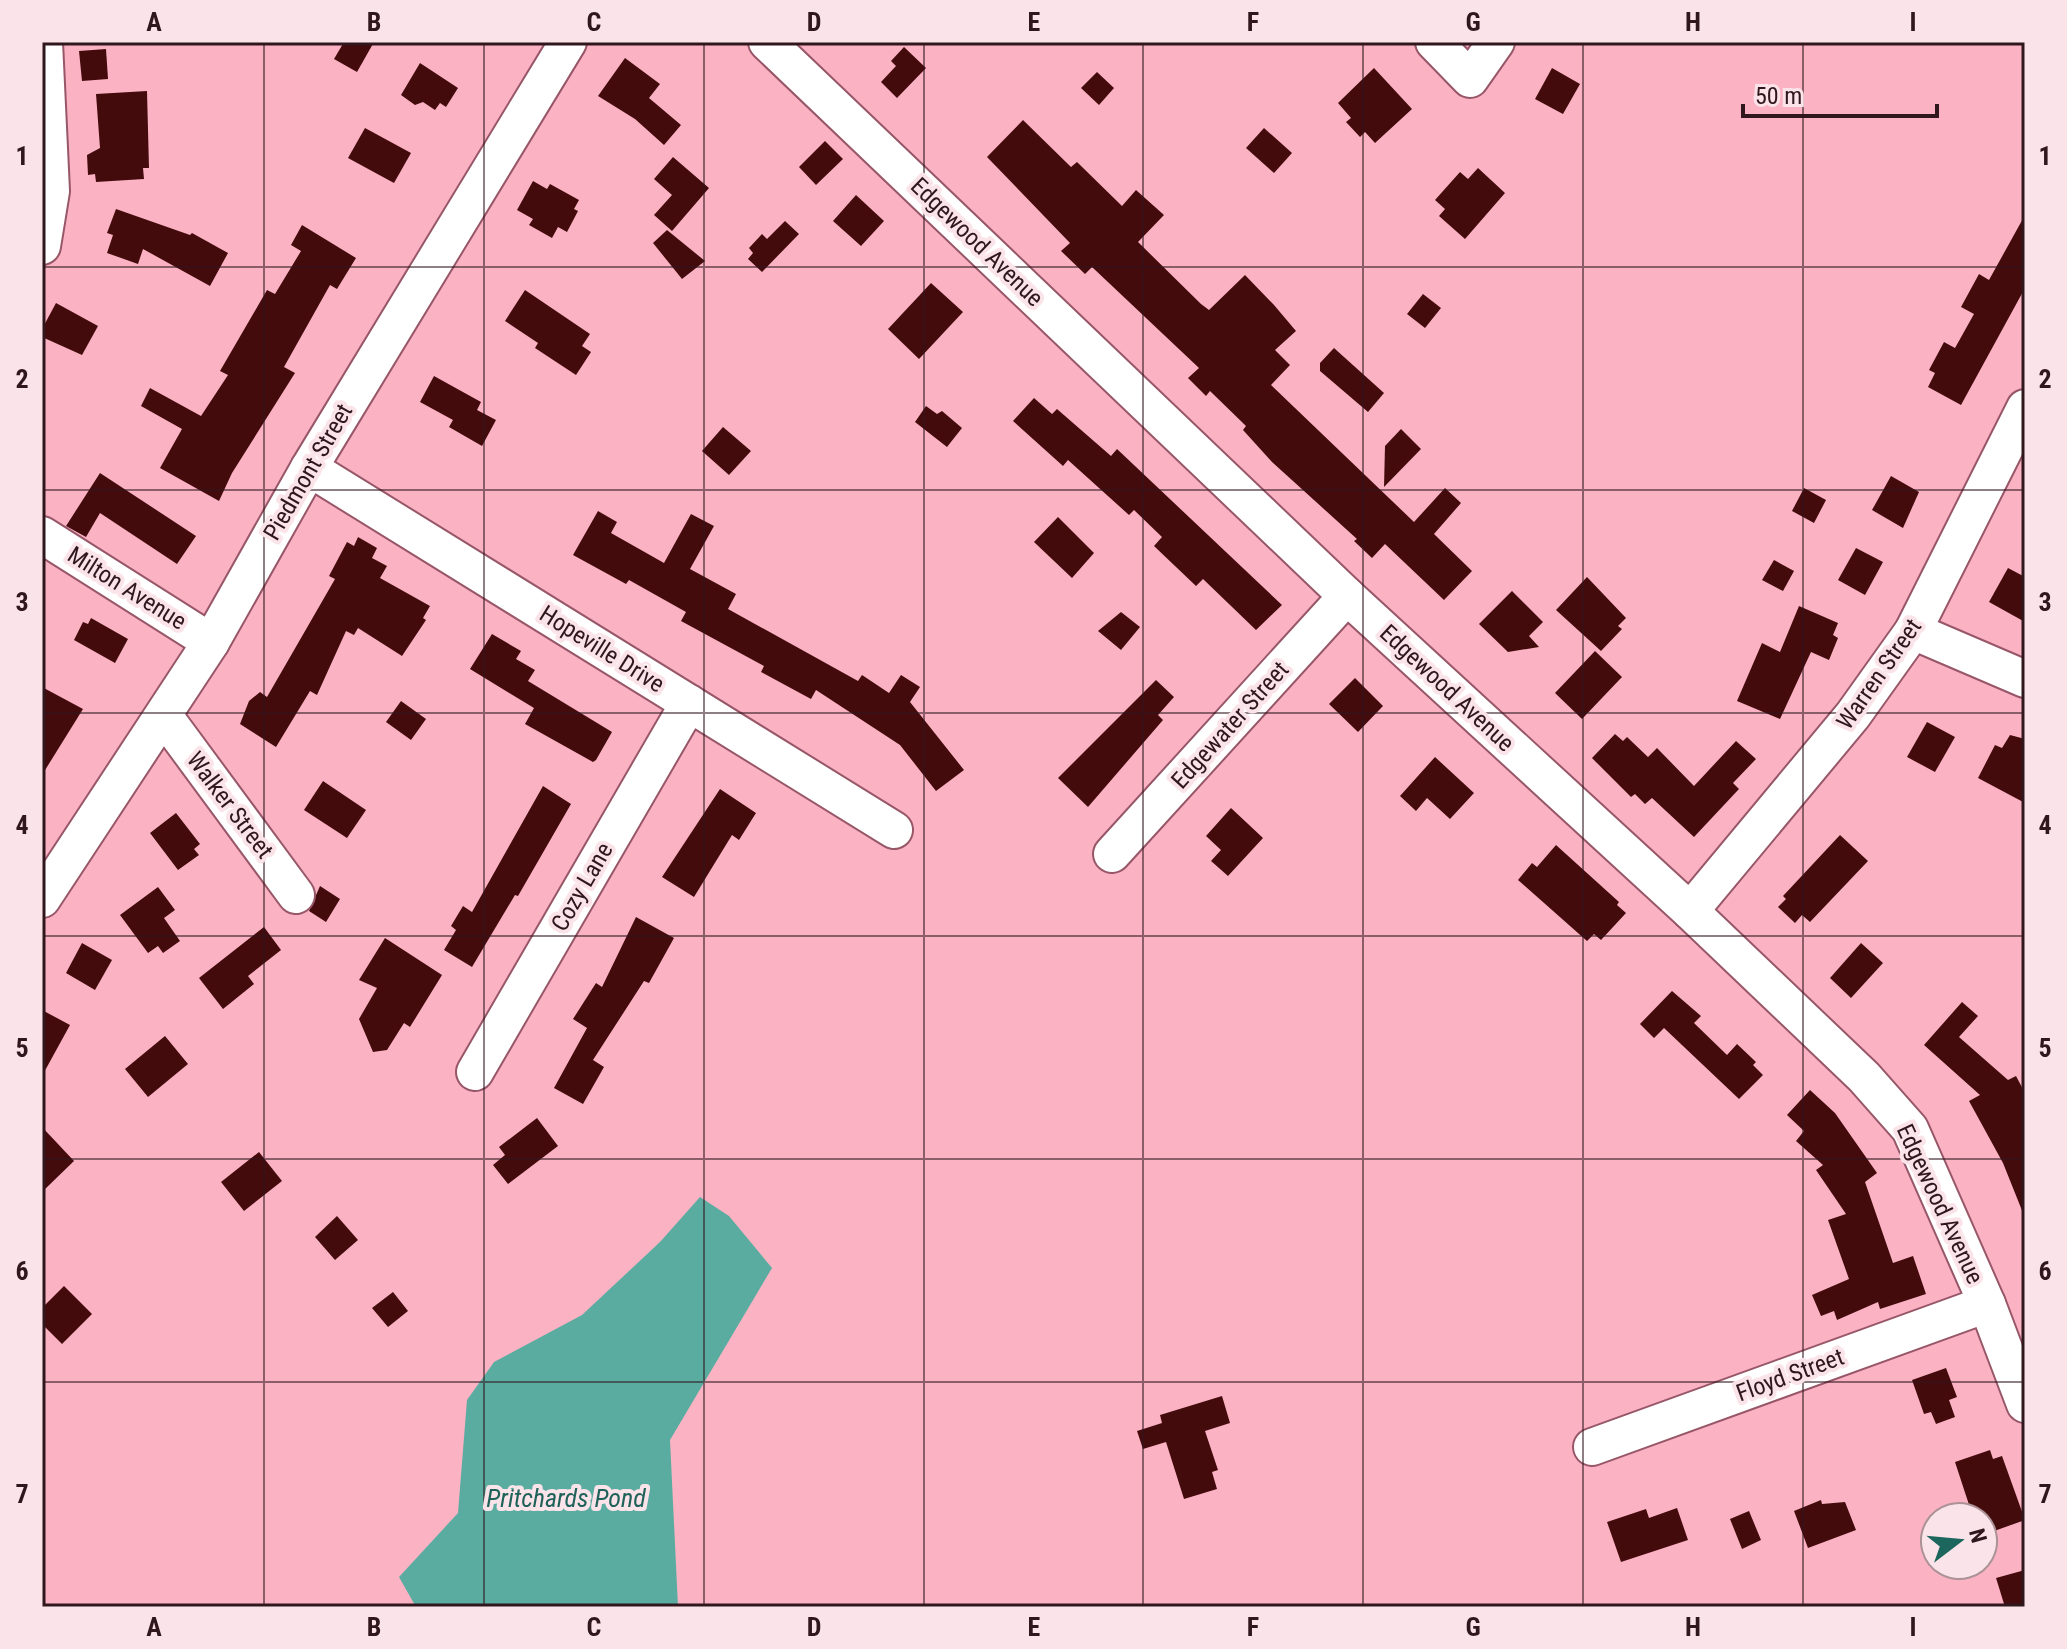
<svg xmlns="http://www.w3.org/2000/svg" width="2067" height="1649" font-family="'Roboto Condensed',sans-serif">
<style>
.water{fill:#5aaca1}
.building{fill:#440b0d}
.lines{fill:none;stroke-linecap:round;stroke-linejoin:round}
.minor-casing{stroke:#975768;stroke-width:40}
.minor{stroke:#fff;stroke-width:36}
.grid{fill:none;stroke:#30161d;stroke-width:2;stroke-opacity:0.55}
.labels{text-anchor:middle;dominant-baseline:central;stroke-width:8;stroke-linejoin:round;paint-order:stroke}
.street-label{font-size:24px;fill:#30161d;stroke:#fbe4e9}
.water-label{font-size:26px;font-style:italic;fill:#1f625a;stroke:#fbe4e9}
.neatline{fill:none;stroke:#30161d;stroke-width:3}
.grid-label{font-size:26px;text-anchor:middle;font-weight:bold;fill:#30161d}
</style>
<rect width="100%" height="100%" fill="#fbb3c4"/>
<!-- water -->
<polygon class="water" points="700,1197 729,1216 772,1268 670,1440 678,1607 416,1607 399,1577 458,1513 467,1400 494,1362 582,1315 660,1242"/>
<!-- building -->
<g class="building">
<polygon points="344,42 374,42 357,72 334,59"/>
<polygon points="904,47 926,68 897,98 881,82 896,66 891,61"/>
<polygon points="106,49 108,79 82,81 79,51"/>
<polygon points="625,58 660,84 649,98 681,125 664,145 635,119 598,96"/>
<polygon points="420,63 458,88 446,107 440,103 435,110 423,102 415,105 401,95"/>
<polygon points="1374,68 1412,109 1375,143 1365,132 1360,137 1346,122 1351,118 1338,103"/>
<polygon points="1552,68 1580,84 1563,114 1535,99"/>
<polygon points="1097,72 1114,88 1099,105 1081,88"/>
<polygon points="147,91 149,168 143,168 144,179 96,182 95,174 88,175 87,155 100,148 96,94"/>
<polygon points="1023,120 1071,167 1077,162 1122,206 1136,190 1164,215 1138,242 1201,304 1209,310 1245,275 1274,305 1296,331 1275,350 1290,365 1271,385 1414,522 1445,488 1461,503 1434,534 1472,571 1444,600 1385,544 1372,558 1354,541 1357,539 1272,462 1243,430 1246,426 1210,391 1206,396 1188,378 1199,368 1092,267 1085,274 1061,251 1070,243 987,157"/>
<polygon points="365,128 411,153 394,183 348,158"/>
<polygon points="1264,128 1292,153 1274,173 1246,148"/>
<polygon points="825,141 843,159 816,185 799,167"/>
<polygon points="673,157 709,188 672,231 654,215 672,195 654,179"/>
<polygon points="1478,168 1505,193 1465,239 1439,216 1445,209 1435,200 1460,172 1468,179"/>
<polygon points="533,181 547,189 550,184 579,200 574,209 578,211 567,232 558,227 552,238 529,225 533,219 517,210"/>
<polygon points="856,195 884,221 861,246 833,221"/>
<polygon points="116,209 190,235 192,233 228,253 210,286 143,249 138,264 107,253 113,235 107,233"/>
<polygon points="2025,215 2025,288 1961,405 1928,387 1935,373 1929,370 1944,342 1955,348 1974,314 1961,307 1979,274 1989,280"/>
<polygon points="785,221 799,234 762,272 748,259 753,253 749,248 762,234 767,239"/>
<polygon points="302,225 356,258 337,289 330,285 284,367 295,373 232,473 219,501 160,468 182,429 141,406 150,388 201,416 228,375 220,371 267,290 275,294 301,251 291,245"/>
<polygon points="667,230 705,261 682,279 653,243"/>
<polygon points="931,283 963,312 919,359 888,329"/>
<polygon points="525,290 590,334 582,346 591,352 576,375 535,348 538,343 505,321"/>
<polygon points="1423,294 1441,308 1425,328 1407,314"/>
<polygon points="56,303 98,326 82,355 42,337 42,329"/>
<polygon points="1334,348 1384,393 1368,412 1320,371 1320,363"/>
<polygon points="434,376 481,402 477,410 496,420 482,446 449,427 453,420 420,402"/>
<polygon points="1034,398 1052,414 1057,409 1111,456 1117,449 1282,605 1256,630 1203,579 1196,586 1154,546 1162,537 1134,510 1129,515 1068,460 1063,466 1013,421"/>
<polygon points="926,406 937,414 942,411 962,428 947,447 915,422"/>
<polygon points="723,427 751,451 729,475 702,451"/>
<polygon points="1401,429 1421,449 1384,487 1385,446"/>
<polygon points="100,473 196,536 177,564 100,513 86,537 66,526"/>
<polygon points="1891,476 1919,492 1903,528 1872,510"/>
<polygon points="1804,488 1826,500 1814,523 1792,511"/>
<polygon points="598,511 617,522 611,533 664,563 691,514 714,526 690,569 736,594 728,609 858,681 862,675 889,693 901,675 920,687 910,702 964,770 936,791 900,745 816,690 811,699 761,672 764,666 681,621 686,612 629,580 626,584 573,555"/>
<polygon points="1058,517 1094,553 1072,578 1034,542"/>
<polygon points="358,537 377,548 372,558 387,566 380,578 430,606 423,618 426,620 402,656 358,628 354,635 346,631 317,695 310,691 276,747 240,724 249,701 260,692 267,697 335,579 329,576 347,542 354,546"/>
<polygon points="1856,548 1883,562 1865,595 1838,580"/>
<polygon points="1774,560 1794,571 1783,591 1762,580"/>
<polygon points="2008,568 2025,577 2025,622 1989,602"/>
<polygon points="1587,577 1626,618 1618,626 1622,629 1601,651 1556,610"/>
<polygon points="1512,591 1543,622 1529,636 1539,647 1508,652 1479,624"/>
<polygon points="1799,606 1838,623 1833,635 1838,638 1829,660 1811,652 1780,719 1737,701 1762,643 1780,652"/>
<polygon points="1121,612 1140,627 1121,650 1098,631"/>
<polygon points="91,618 128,639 115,663 74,640 83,622 88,624"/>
<polygon points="492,634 521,651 516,659 535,670 528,681 612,732 596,760 593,762 525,724 534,708 470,669"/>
<polygon points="1595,651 1622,677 1582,719 1555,693"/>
<polygon points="1355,678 1383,706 1358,732 1329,704"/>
<polygon points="1156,680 1174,697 1158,715 1163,720 1088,807 1058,778"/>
<polygon points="42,687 83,709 42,775"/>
<polygon points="401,701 426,719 411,740 386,722"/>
<polygon points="1927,722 1955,737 1935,772 1907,757"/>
<polygon points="1615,734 1623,741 1627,737 1648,757 1657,748 1694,786 1736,741 1756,759 1733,783 1739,789 1694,837 1652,798 1645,804 1635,794 1631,797 1592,758"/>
<polygon points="2010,735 2025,739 2025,803 1978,778 1995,745 2002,748"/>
<polygon points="1435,757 1474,793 1450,819 1427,798 1416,811 1400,796"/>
<polygon points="323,781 366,810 347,838 304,810"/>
<polygon points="543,786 571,804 518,896 515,895 472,967 444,950 456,930 451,926 463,906 472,912"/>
<polygon points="720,789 756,813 739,840 732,835 694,897 662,877"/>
<polygon points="1231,808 1263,838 1228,876 1211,861 1221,850 1206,836"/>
<polygon points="176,813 200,844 194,849 199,855 178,870 150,833"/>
<polygon points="1840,835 1868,861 1810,922 1802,915 1795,923 1778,907 1786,899 1783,896"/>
<polygon points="1556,845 1619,902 1617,905 1626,913 1601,940 1594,934 1587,941 1518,880 1532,863 1537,867"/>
<polygon points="320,886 340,899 326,922 309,911"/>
<polygon points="158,887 175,910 164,918 180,941 163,953 158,946 148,953 120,915"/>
<polygon points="636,917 674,938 649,983 644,981 593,1060 604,1067 583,1104 554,1088 587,1028 573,1019 596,983 602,987"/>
<polygon points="264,927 281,950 248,976 254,984 223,1009 199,978"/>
<polygon points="385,938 442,975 410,1027 404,1023 387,1050 373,1052 359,1019 377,988 359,980"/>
<polygon points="82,943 112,960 95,990 66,973"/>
<polygon points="1861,943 1883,963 1851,998 1830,978"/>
<polygon points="1672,991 1701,1016 1694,1023 1727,1055 1737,1044 1756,1062 1753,1065 1763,1075 1739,1099 1664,1028 1654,1038 1640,1024"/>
<polygon points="1962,1002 1978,1016 1959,1037 2008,1080 2016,1076 2025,1093 2025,1218 2003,1163 1969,1101 1980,1095 1924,1045"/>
<polygon points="42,1010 70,1025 42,1076"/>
<polygon points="165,1036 188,1064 148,1097 125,1069"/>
<polygon points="1810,1090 1835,1113 1877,1173 1865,1182 1893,1263 1913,1256 1926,1294 1880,1309 1878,1302 1837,1320 1834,1311 1821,1316 1812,1295 1849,1279 1828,1220 1846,1214 1816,1170 1823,1165 1796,1141 1804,1131 1787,1115"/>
<polygon points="537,1118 558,1146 508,1184 493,1165 505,1155 499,1147"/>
<polygon points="42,1127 74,1161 42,1192"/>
<polygon points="259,1152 282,1181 244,1211 221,1182"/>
<polygon points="337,1216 358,1240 335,1260 315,1237"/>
<polygon points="64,1286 92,1314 62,1344 42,1324 42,1308"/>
<polygon points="393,1292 408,1311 388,1327 372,1308"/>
<polygon points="1946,1368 1957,1397 1949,1400 1955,1417 1936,1424 1931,1412 1924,1414 1912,1380"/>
<polygon points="1222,1396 1230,1423 1205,1431 1218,1470 1212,1472 1217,1489 1184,1499 1166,1442 1143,1449 1137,1431 1162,1423 1160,1415"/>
<polygon points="1990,1450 1993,1459 2002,1456 2025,1520 1983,1535 1983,1517 1973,1517 1955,1462"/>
<polygon points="1821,1500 1822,1504 1845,1502 1856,1530 1808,1548 1794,1511"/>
<polygon points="1677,1508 1688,1540 1621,1562 1607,1522 1646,1509 1649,1518"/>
<polygon points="1749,1511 1761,1540 1742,1549 1730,1519"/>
<polygon points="2025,1570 2025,1607 2005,1607 1996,1578"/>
</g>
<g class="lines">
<defs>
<g id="minor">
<polyline points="767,42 1347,596 1690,911 1864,1077 1910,1129 1987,1304 2025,1404"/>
<polyline points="1434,42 1470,79 1496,42"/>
<polyline points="42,246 51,191 44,42"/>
<polyline points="309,468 894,830"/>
<polyline points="42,535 211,642"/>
<polyline points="1913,631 2025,679"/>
<polyline points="164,716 296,895"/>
<polyline points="1112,854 1347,596"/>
<polyline points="42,899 211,642 309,468 568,42"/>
<polyline points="1690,911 1853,715 1913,631 2025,408"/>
<polyline points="475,1072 689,703"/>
<polyline points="1592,1447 1987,1304"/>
</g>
</defs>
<!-- minor casing -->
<use href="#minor" class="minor-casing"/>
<!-- minor -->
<use href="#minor" class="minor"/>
</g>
<!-- grid -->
<path class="grid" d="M264,42v1565M484,42v1565M704,42v1565M924,42v1565M1143,42v1565M1363,42v1565M1583,42v1565M1803,42v1565M42,267h1983M42,490h1983M42,713h1983M42,936h1983M42,1159h1983M42,1382h1983"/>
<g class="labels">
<!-- street labels -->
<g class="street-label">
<text transform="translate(977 242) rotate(44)">Edgewood Avenue</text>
<text transform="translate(308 472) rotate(-60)">Piedmont Street</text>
<text transform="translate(127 588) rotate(32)">Milton Avenue</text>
<text transform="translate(602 649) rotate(32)">Hopeville Drive</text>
<text transform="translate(1879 674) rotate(-55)">Warren Street</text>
<text transform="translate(1447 688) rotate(43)">Edgewood Avenue</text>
<text transform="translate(1230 725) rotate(-48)">Edgewater Street</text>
<text transform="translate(230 805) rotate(53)">Walker Street</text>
<text transform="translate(582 887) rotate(-60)">Cozy Lane</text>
<text transform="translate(1940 1204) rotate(65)">Edgewood Avenue</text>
<text transform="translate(1790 1375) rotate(-20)">Floyd Street</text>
</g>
<!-- water labels -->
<g class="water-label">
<text x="566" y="1498">Pritchards Pond</text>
</g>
</g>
<!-- border -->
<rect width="2067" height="1649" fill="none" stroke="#fbe4e9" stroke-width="88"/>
<!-- north arrow -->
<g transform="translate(1959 1541) rotate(74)"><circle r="38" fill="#fbe4e9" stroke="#aa9297" stroke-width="2"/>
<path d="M0-6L14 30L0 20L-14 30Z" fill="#1c665d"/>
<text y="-12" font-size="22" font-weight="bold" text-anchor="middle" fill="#30161d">N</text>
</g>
<!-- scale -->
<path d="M1743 104v12h194v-12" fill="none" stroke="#30161d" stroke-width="4"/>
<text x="1755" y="104" font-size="24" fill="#30161d" stroke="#fbe4e9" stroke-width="6" paint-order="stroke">50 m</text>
<rect x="44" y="44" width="1979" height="1561" class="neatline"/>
<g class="grid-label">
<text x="154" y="31">A</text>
<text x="374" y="31">B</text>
<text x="594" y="31">C</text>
<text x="814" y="31">D</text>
<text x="1034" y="31">E</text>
<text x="1253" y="31">F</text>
<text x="1473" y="31">G</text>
<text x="1693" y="31">H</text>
<text x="1913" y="31">I</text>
<text x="22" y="165">1</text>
<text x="2045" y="165">1</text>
<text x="22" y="388">2</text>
<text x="2045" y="388">2</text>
<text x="22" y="611">3</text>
<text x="2045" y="611">3</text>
<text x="22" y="834">4</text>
<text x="2045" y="834">4</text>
<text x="22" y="1057">5</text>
<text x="2045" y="1057">5</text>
<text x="22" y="1280">6</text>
<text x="2045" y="1280">6</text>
<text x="22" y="1503">7</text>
<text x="2045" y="1503">7</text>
<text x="154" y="1636">A</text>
<text x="374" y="1636">B</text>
<text x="594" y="1636">C</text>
<text x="814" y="1636">D</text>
<text x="1034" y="1636">E</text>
<text x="1253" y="1636">F</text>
<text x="1473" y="1636">G</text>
<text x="1693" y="1636">H</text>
<text x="1913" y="1636">I</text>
</g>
</svg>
